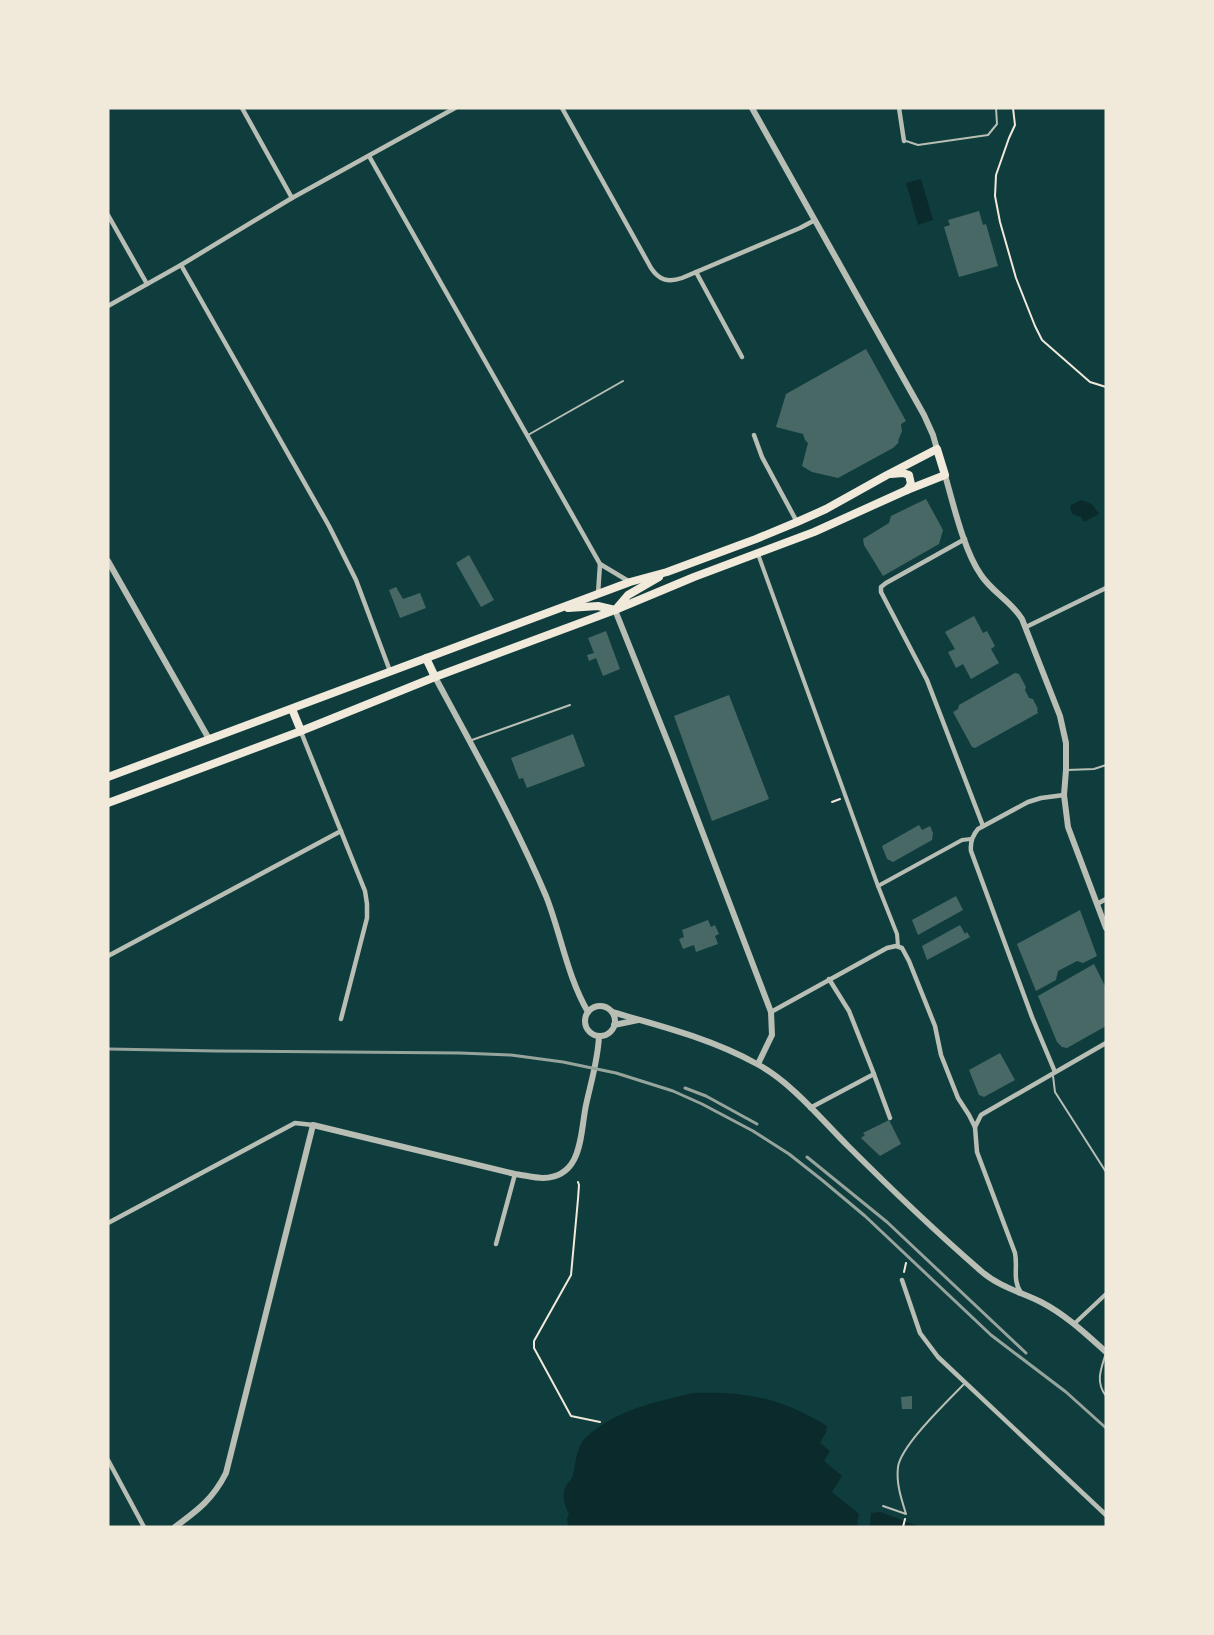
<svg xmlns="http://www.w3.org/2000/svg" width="1214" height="1635" font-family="Overpass,sans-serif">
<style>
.water{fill:#0a2a2b}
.building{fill:#486865}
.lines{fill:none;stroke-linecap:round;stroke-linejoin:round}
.path{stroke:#f1e9da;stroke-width:2}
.service{stroke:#b8beb3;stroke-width:2}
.pedestrian{stroke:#b8beb3;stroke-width:4}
.minor{stroke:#b8beb3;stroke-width:4.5}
.tertiary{stroke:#b8beb3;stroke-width:6}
.primary{stroke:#f1e9da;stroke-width:8}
.rail{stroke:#97a49c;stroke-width:3}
</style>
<rect width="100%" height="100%" fill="#0f3d3e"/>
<!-- water -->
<g class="water">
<polygon points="921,179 933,220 918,225 906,183"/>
<polygon points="1081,500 1092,504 1099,514 1084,522 1081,517 1072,514 1070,508 1071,505"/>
<path d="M693,1393c53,-2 88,5 134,33l-1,6 -6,11 10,8 -6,10 18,15 -10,16 27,22 -2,11 8,2h-299l2,-3 -1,-5 2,-5c-4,-8 -8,-19 -3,-28 2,-4 6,-6 7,-11 3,-13 3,-25 11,-36 33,-30 68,-36 109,-46z"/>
<polygon points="880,1512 921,1527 870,1527 871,1513"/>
</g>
<!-- building -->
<g class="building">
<polygon points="979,211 983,225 986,224 998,266 959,277 944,227 950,225 948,220"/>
<polygon points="866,349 906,421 901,424 902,431 898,441 899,442 893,448 838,478 812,472 802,466 808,443 805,440 803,434 776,427 786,394"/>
<polygon points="926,499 943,530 939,544 883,576 864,545 863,539 889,523 891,516"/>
<polygon points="469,555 494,600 481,607 456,563"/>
<polygon points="396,587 403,599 420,593 426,608 400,618 389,590"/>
<polygon points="974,616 983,633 987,631 995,646 991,649 999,663 971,679 963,664 956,668 948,652 955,649 945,632"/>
<polygon points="606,631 620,669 603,676 596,658 589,661 587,655 594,653 588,638"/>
<polygon points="1015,673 1019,674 1026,687 1025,690 1029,698 1033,699 1038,709 1037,710 1038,713 975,748 972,747 953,712 958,709 959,705"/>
<polygon points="729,695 769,799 712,821 674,716"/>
<polygon points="573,734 585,766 527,788 523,778 519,779 511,758"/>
<polygon points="919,825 922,830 930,826 933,833 932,840 893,862 887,859 882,846"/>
<polygon points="956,896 963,910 918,935 912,920"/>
<polygon points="1080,910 1097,956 1083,963 1077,961 1058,971 1056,980 1036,991 1017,944"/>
<polygon points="708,920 711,927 715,925 719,934 715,936 718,944 696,952 694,945 683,949 679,939 684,937 682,930"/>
<polygon points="960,925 965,934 967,932 970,937 927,960 922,946"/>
<polygon points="1094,964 1106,988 1106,1026 1067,1048 1062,1047 1057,1042 1038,996"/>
<polygon points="1000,1053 1015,1080 984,1097 979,1095 969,1070"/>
<polygon points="889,1120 901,1144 880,1156 861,1138 865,1135 863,1133"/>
<polygon points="912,1396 912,1409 902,1409 901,1397"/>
</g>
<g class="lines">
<!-- path -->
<g class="path">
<polyline points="1013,108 1015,125 1009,138 996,175 995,196 1000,222 1016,278 1035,326 1042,340 1090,382 1106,387"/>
<polyline points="832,802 840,799"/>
<polyline points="578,1182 579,1185 578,1199 571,1275 534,1341 534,1348 571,1416 600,1422"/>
<polyline points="904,1272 906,1263"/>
<polyline points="903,1527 905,1519"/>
</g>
<!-- service -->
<g class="service">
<polyline points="906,141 918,145 988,135 997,124 996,108"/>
<polyline points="528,435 623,381"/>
<polyline points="472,740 570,705"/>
<polyline points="1067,770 1094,769 1106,765"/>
<polyline points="1053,1076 1055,1092 1106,1172"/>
<path d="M1106,1353c-5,16 -11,29 0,43"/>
<path d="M883,1506l23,8c-5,-16 -10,-31 -8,-47 3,-22 50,-66 67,-84"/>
</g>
<!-- pedestrian -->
<g class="pedestrian">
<polyline points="758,554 878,886 897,934 898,946"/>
<polyline points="878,886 962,840 971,839"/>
<polyline points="1074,1324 1106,1294"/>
</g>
<!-- minor -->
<g class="minor">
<polyline points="242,108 292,198"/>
<path d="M562,108l89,160c8,12 17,15 31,10l118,-50 15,-8"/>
<polyline points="899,108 904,141"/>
<polyline points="369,156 600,564 630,582"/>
<polyline points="108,215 147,284"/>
<polyline points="181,265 329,526 356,580 390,671"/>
<polyline points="696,272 742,357"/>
<polyline points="108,306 181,265 292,198 455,108"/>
<polyline points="754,435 762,457 797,522"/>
<polyline points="965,539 886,583 881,587 881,592 927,680 983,826"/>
<polyline points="598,594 600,564"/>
<polyline points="1026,627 1106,588"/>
<polyline points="301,732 365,891 367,904 367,918 341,1019"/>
<polyline points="1097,904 1106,899"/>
<polyline points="108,956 341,831"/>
<polyline points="829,979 849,1011 872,1069 890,1118"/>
<path d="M771,1012l116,-64 9,-2 6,2 7,13 26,65 6,29 17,43 11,17 6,12 2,25 38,101c3,15 -3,26 6,40"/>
<path d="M1055,1072l-23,-55 -61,-166c-1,-9 1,-15 7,-22l50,-27 13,-4 23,-3"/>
<polyline points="810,1108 874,1074"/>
<polyline points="975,1127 981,1115 1106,1043"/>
<polyline points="108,1223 295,1123 313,1125"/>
<polyline points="496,1244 515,1174"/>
<polyline points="902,1280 920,1333 938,1357 1106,1515"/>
<polyline points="108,1460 144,1527"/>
</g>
<!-- tertiary -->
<g class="tertiary">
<polyline points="752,108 924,415 933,435 937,449"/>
<path d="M945,475c8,28 19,76 36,100 11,17 30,26 41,44l38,97 6,27v27l-2,25 4,32 38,101"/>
<polyline points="108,561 209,739"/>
<polyline points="615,610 673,755 771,1012 772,1035 758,1064"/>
<path d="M435,677c39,72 79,144 111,219 15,38 21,80 42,116"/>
<circle cx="600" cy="1021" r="15"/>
<path d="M612,1012c49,14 100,27 145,52 34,18 64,55 91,82 43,43 87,85 133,125 18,16 40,21 60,31 25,13 45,32 65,50"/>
<polyline points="614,1025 638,1020"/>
<path d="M175,1527c23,-17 38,-28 51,-54l87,-348 202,49c9,1 19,4 28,4 40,-1 37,-44 43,-73 5,-23 12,-45 13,-69"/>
</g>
<!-- primary -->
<g class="primary">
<polyline points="891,474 903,473 909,475 911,484 907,490"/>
<polyline points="568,608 598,606 615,610"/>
<polyline points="616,609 628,595 659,577"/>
<polyline points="426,658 435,677"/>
<polyline points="292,709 301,731"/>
<polyline points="108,777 630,582 667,572 756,539 797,522 826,509 887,475 937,449 945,475 907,490 814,532 694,577 615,610 435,677 301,731 108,803"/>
</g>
<!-- rail -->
<g class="rail">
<polyline points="108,1049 217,1051 460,1053 511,1055 563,1062 616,1073 673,1091 702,1104 753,1131 789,1154 822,1180 865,1216 991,1335 1066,1392 1106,1428"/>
<polyline points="685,1088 706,1096 757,1124"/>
<polyline points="807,1157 887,1222 1026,1353"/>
</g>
</g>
<!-- border -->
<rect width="1214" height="1635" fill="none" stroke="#f1e9da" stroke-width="219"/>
</svg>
